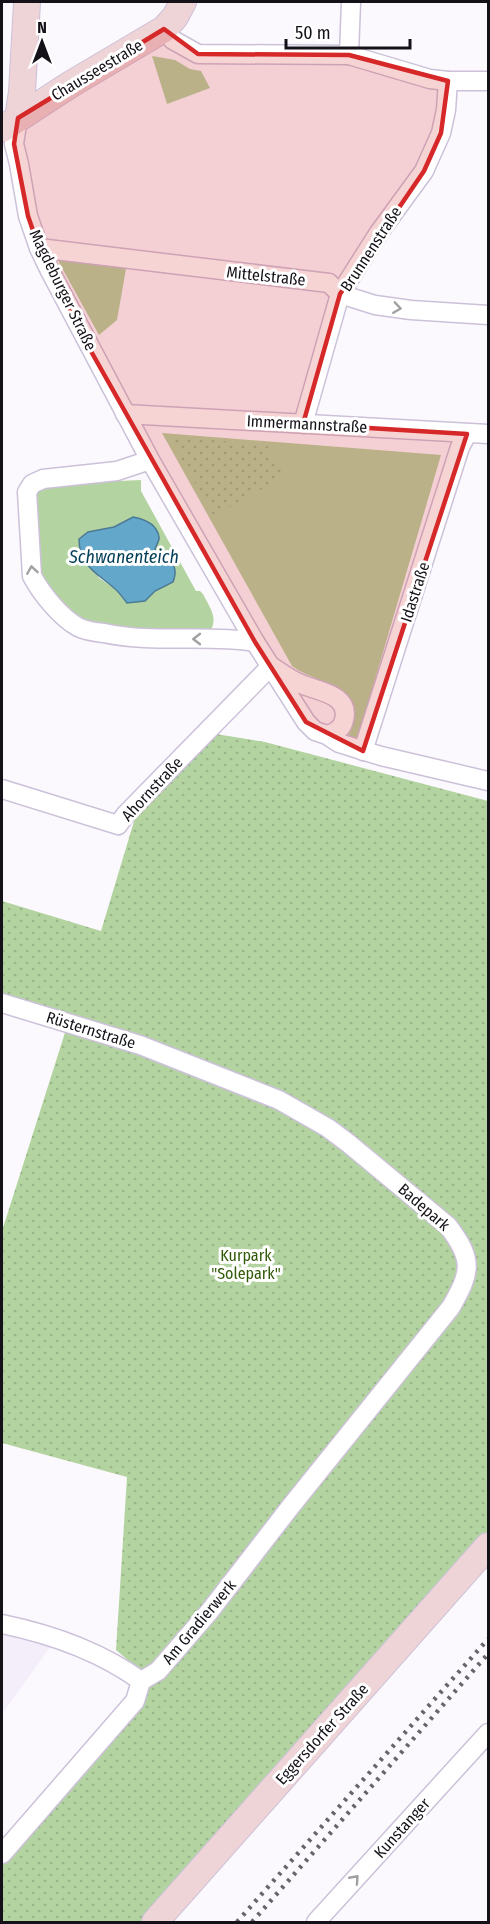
<svg xmlns="http://www.w3.org/2000/svg" width="490" height="1924" font-family="'Fira Sans Condensed',sans-serif">
<style>
.built{fill:#f4eefb}
.grass{fill:#b3d4a0;fill-rule:evenodd}
.park{fill:url(#park-dots)}
.water{fill:#63a7ca;stroke:#4c7a95;stroke-width:1.5}
.lines{fill:none;stroke-linecap:round;stroke-linejoin:round}
.street-casing{stroke:#ccc1d9;stroke-width:21}
.secondary-casing{stroke:#ccc1d9;stroke-width:28}
.street{stroke:#fff;stroke-width:18}
.secondary{stroke:#eed3d7;stroke-width:26}
.rail{stroke:#67646b;stroke-width:4.5;stroke-dasharray:3 6;stroke-linecap:butt}
.oneway{stroke:#a1a0a3}
.marked{fill:#d62828;fill-opacity:0.2;stroke:#d62828;stroke-width:4.5;stroke-linejoin:round}
.labels{text-anchor:middle;dominant-baseline:central;stroke-width:6;stroke-linejoin:round;paint-order:stroke}
.street-label{font-size:16px;fill:#151119;stroke:#fff}
.park-label{font-size:16px;fill:#315a07;stroke:#fff}
.water-label{font-size:18px;font-style:italic;fill:#013d56;stroke:#fff}
</style>
<defs>
<pattern id="park-dots" width="8" height="8" patternUnits="userSpaceOnUse" patternTransform="scale(1.5)"><rect width="8" height="8" fill="#b3d4a0"/><path d="M2 2h.1M6 6h.1" fill="none" stroke="#99b589" stroke-width="1.8" stroke-linecap="round"/></pattern>
</defs>
<rect width="100%" height="100%" fill="#fcf9fe"/>
<!-- built -->
<polygon class="built" points="2,1635 51,1646 2,1714"/>
<!-- grass -->
<g class="grass">
<polygon points="152,56 175,60 190,69 201,71 210,88 167,104"/>
<polygon points="51,248 127,263 117,320 99,335"/>
<path d="M162,433l279,22 -77,262 -10,27 -7,-3c2,-10 8,-23 7,-33 -3,-22 -46,-29 -62,-42z"/>
<path d="M111,476l7,5 23,-1v11l55,100h4l3,3c7,14 17,26 5,40l-40,2 -87,-12 -45,-48 -3,-86zM114,527l45,14 -4,5v5l9,8 6,-1 3,24 -18,9 -10,10 -18,2 -13,-15 -15,-10 -20,-39 9,-7z"/>
</g>
<!-- park -->
<g class="park">
<polygon points="169,437 266,444 285,476 214,516"/>
<polygon points="210,733 265,742 488,801 488,1534 144,1922 2,1922 2,1863 150,1679 116,1650 127,1477 2,1443 2,1231 69,1020 2,1000 2,901 101,931 141,798"/>
</g>
<!-- water -->
<path class="water" d="M133,517c11,2 24,7 26,20 1,5 -4,8 -4,14l9,8 6,-1c5,9 7,14 3,24l-18,9 -10,10 -18,2c-4,-5 -8,-11 -13,-15 -17,-15 -35,-22 -35,-49l9,-7 26,-5z"/>
<g class="lines">
<defs>
<g id="street">
<polyline points="164,29 173,40 198,54 349,55 430,79 448,81 488,81"/>
<polyline points="349,55 351,2"/>
<path d="M18,118l-4,26 5,20 9,52 11,32 10,21 101,191 105,182 51,80 9,9 12,4c8,-2 15,-6 17,-15 7,-27 -30,-29 -45,-37 -10,-4 -19,-11 -28,-17"/>
<polyline points="39,248 329,283 340,294 375,305 411,310 488,315"/>
<polyline points="125,414 488,434"/>
<polyline points="303,424 340,294 378,234 424,171 441,133 446,110 448,81"/>
<path d="M150,460l-33,11 -74,8 -11,5 -5,8 5,84c9,17 28,41 46,51 7,4 18,5 26,6 50,11 101,1 151,9"/>
<polyline points="327,735 339,743 381,756 488,781"/>
<polyline points="363,751 460,447 467,434"/>
<polyline points="2,789 118,825 126,814 271,666"/>
<path d="M2,1003l138,42 139,55 49,28 20,15 100,83c26,34 23,46 3,81l-160,199 -82,106 -51,59 -17,10"/>
<path d="M2,1624c48,10 99,28 139,57"/>
<polyline points="2,1854 135,1701 141,1681"/>
<polyline points="316,1922 488,1733"/>
</g>
<g id="secondary">
<polyline points="18,118 22,92 27,2"/>
<polyline points="2,129 71,84 164,29 175,17 183,2"/>
<polyline points="155,1922 488,1546"/>
</g>
</defs>
<!-- street casing -->
<use href="#street" class="street-casing"/>
<!-- secondary casing -->
<use href="#secondary" class="secondary-casing"/>
<!-- street -->
<use href="#street" class="street"/>
<!-- secondary -->
<use href="#secondary" class="secondary"/>
<!-- rail -->
<g class="rail">
<polyline points="237,1922 488,1639"/>
<polyline points="252,1922 488,1654"/>
</g>
</g>
<!-- one-way arrows -->
<defs><path id="oneway-chevron" d="M-2-3.5L2.5 0L-2 3.5" fill="none" stroke-width="1.6" stroke-linecap="round" stroke-linejoin="round" transform="scale(1.5)"/></defs>
<g class="oneway">
<use href="#oneway-chevron" transform="translate(397 308) rotate(8)"/>
<use href="#oneway-chevron" transform="translate(32 570) rotate(-99)"/>
<use href="#oneway-chevron" transform="translate(197 639) rotate(180)"/>
<use href="#oneway-chevron" transform="translate(355 1879) rotate(-48)"/>
</g>
<!-- marked area -->
<path class="marked" d="M164,29l34,25 151,1 99,26 -7,52 -17,38 -84,123 -37,130 164,10 -104,317 -57,-29 -51,-80 -163,-289 -53,-105 -11,-32 -14,-72 4,-26z"/>
<g class="labels">
<!-- street labels -->
<g class="street-label">
<text transform="translate(97 70) rotate(-31)">Chausseestraße</text>
<text transform="translate(371 249) rotate(-57)">Brunnenstraße</text>
<text transform="translate(266 276) rotate(6)">Mittelstraße</text>
<text transform="translate(63 290) rotate(64)">Magdeburger Straße</text>
<text transform="translate(307 424) rotate(3)">Immermannstraße</text>
<text transform="translate(415 592) rotate(-72)">Idastraße</text>
<text transform="translate(152 789) rotate(-47)">Ahornstraße</text>
<text transform="translate(91 1030) rotate(17)">Rüsternstraße</text>
<text transform="translate(424 1207) rotate(41)">Badepark</text>
<text transform="translate(199 1622) rotate(-50)">Am Gradierwerk</text>
<text transform="translate(322 1734) rotate(-48)">Eggersdorfer Straße</text>
<text transform="translate(402 1828) rotate(-48)">Kunstanger</text>
</g>
<!-- park labels -->
<g class="park-label">
<text x="246" y="1255">Kurpark<tspan x="246" dy="18">"Solepark"</tspan></text>
</g>
<!-- water labels -->
<g class="water-label">
<text x="124" y="557">Schwanenteich</text>
</g>
</g>
<!-- border -->
<rect width="490" height="1924" fill="none" stroke="#151119" stroke-width="6"/>
<!-- north arrow -->
<g transform="translate(42 42)" stroke="#ffffff" stroke-width="4.5" paint-order="stroke">
<path d="M0-4.5L10 22L0 15L-10 22Z" fill="#151119"/>
<text y="-9" font-size="16" font-weight="bold" text-anchor="middle" fill="#151119">N</text>
</g>
<!-- scale -->
<path d="M286 39v9h124v-9" fill="none" stroke="#151119" stroke-width="3"/>
<text x="295" y="39" font-size="18" fill="#151119" stroke="#ffffff" stroke-width="4.5" paint-order="stroke">50 m</text>
</svg>
